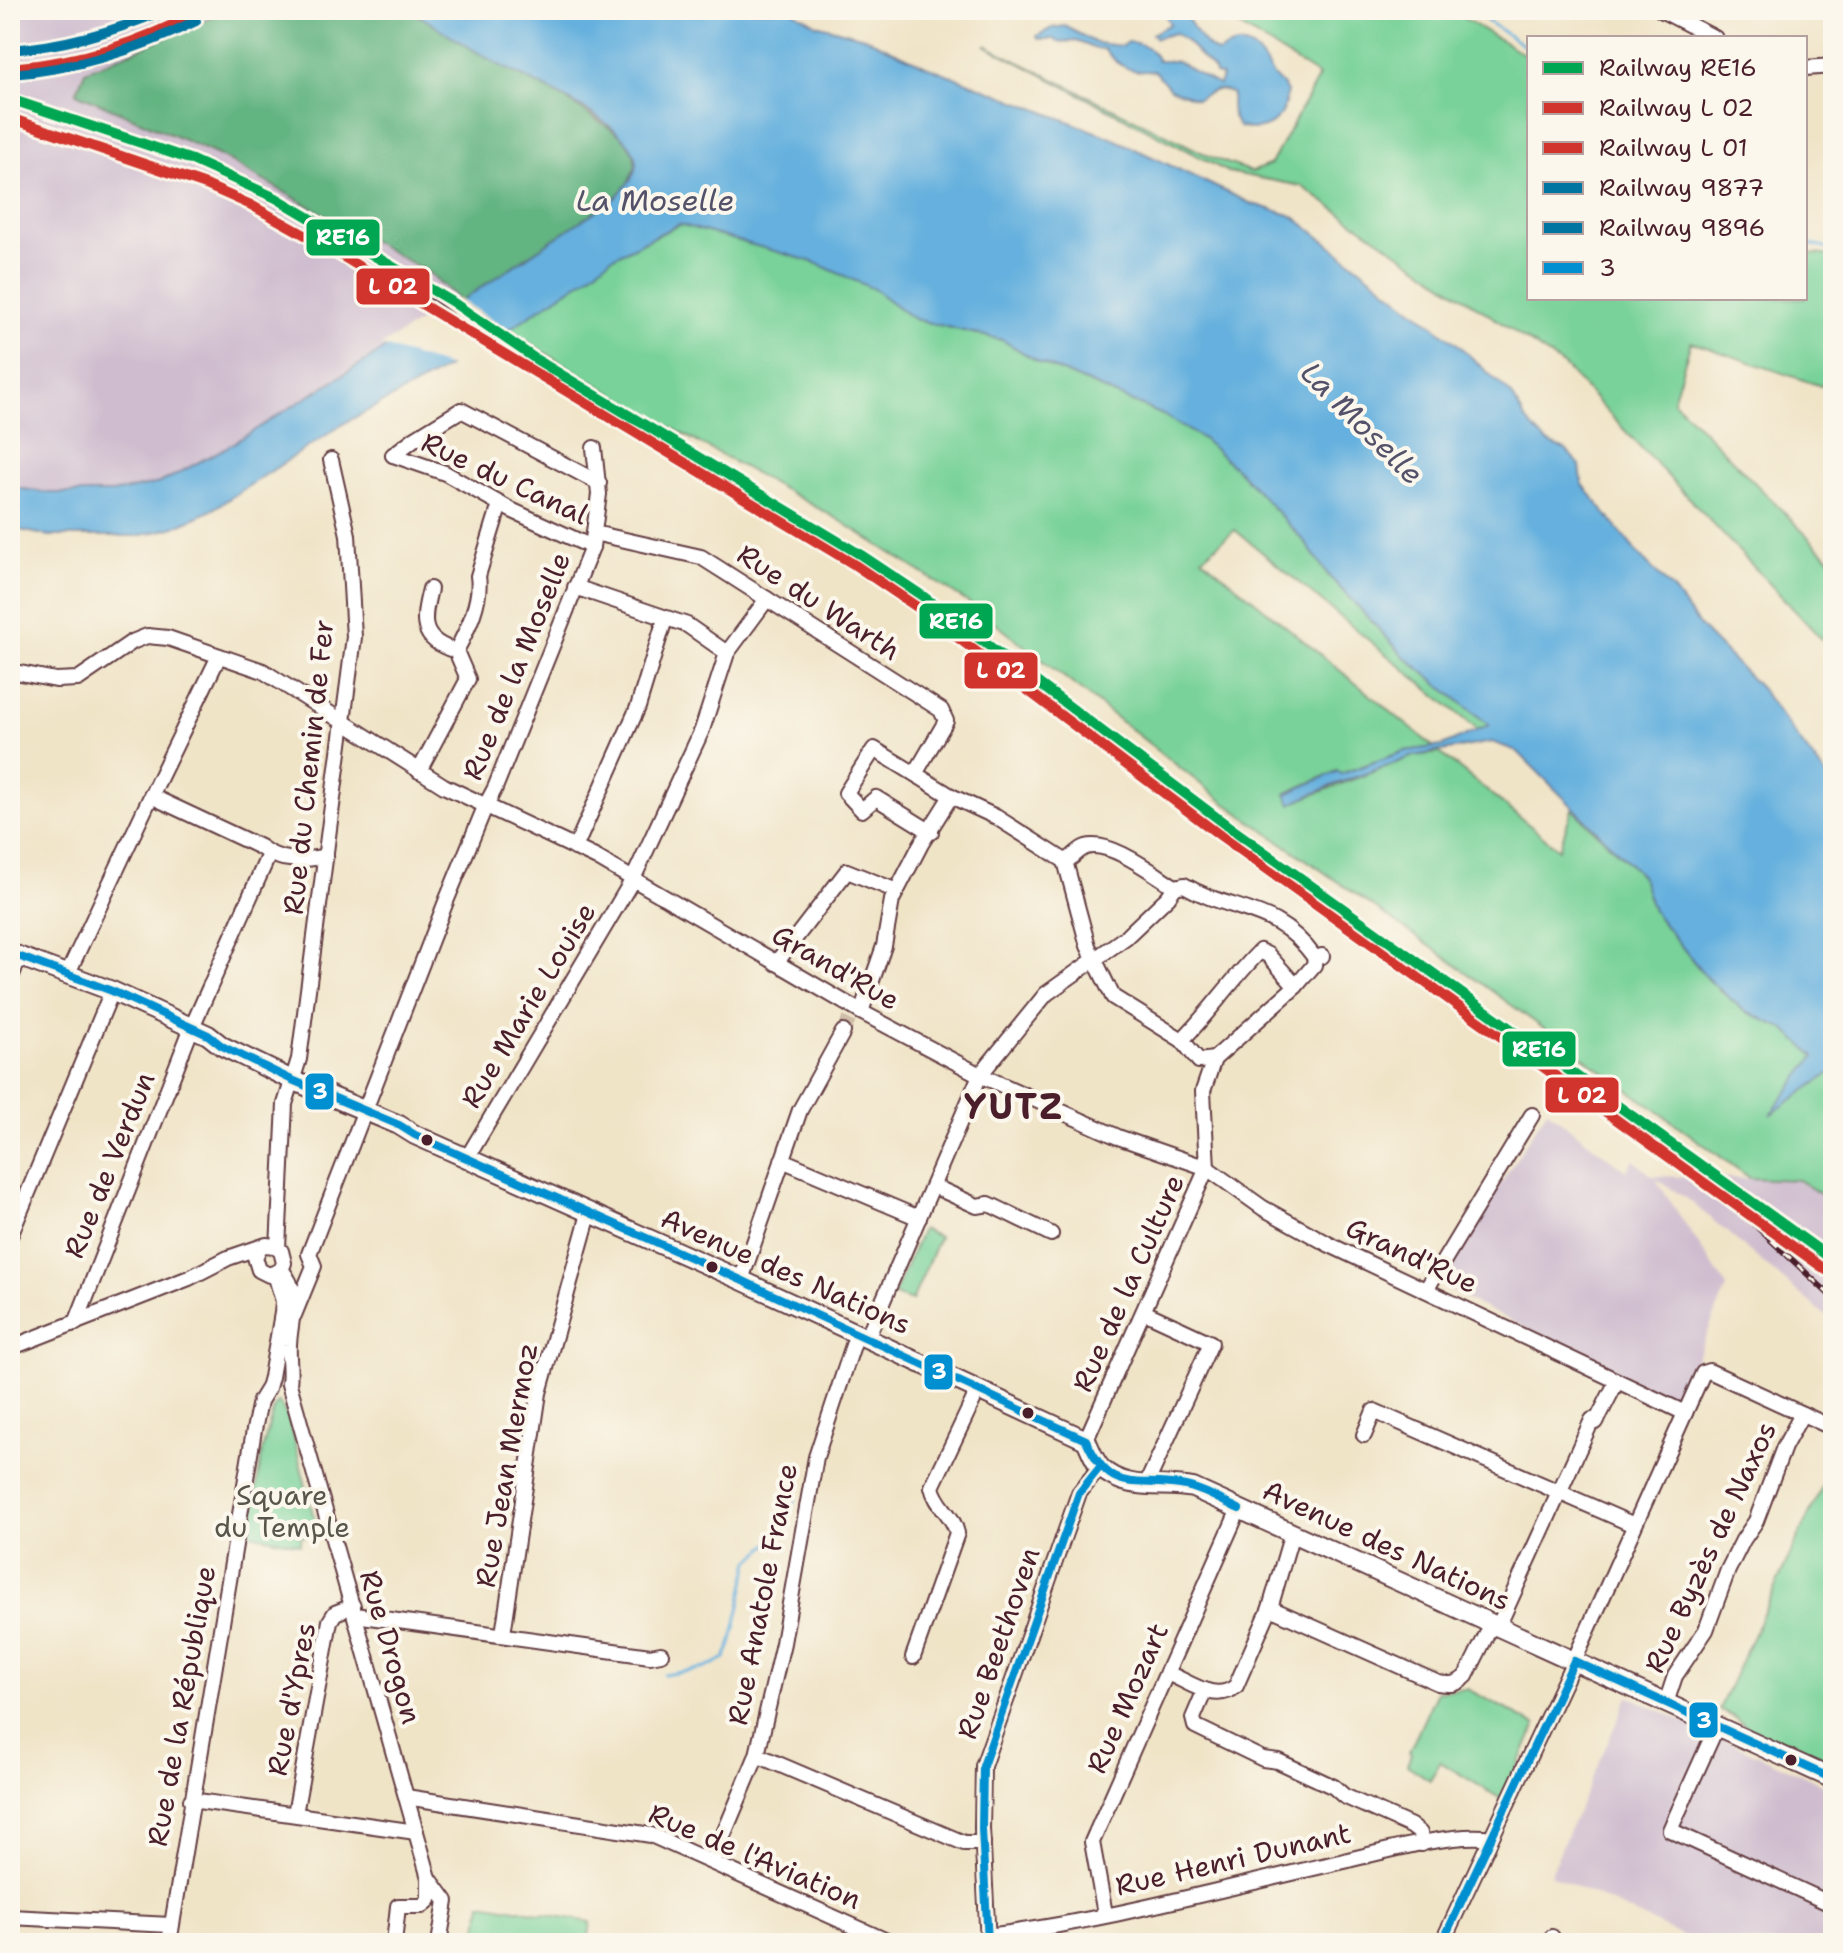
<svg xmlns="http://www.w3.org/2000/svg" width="1843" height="1953" font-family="'Shantell Sans',sans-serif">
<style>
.industrial{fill:#cfbdcf}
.green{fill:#78d299;stroke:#617862;stroke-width:2}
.forest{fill:#62b481;stroke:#566a56;stroke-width:2}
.water{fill:#65b0de;stroke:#586884;stroke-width:2}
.pier{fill:#f0e4c7}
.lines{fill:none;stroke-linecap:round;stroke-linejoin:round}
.stream{stroke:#65b0de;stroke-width:3}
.minor-tunnel{stroke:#cfbda8;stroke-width:14;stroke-dasharray:14 7;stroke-linecap:butt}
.minor-casing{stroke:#633d42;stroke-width:18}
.major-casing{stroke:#633d42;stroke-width:22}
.minor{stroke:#fff;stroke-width:14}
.major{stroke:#fff;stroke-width:18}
.rail-casing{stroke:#4a1f2b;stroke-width:6}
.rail{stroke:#fbf7ec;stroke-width:3;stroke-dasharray:9;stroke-linecap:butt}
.bus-1-casing{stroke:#fbf7ec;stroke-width:14}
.bus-1{stroke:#008fd0;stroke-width:8}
.rail-1-casing{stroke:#fbf7ec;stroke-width:16}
.rail-2-casing{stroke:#fbf7ec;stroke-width:16}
.rail-3-casing{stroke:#fbf7ec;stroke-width:16}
.rail-4-casing{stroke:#fbf7ec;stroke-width:16}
.rail-5-casing{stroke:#fbf7ec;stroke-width:16}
.rail-1{stroke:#00a651;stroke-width:10}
.rail-2{stroke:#d1342d;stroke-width:10}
.rail-3{stroke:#d1342d;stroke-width:10}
.rail-4{stroke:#0075a1;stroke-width:10}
.rail-5{stroke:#0075a1;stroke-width:10}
.bus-dot{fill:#4a1f2b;stroke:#fbf7ec;stroke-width:3}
.labels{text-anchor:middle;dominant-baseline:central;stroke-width:8;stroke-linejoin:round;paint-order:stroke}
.street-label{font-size:28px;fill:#4a1f2b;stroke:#fbf7ec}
.park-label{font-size:28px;fill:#58554c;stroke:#fbf7ec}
.water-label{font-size:30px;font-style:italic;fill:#53526a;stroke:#fbf7ec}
.district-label{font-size:36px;font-weight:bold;letter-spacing:2px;fill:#4a1f2b;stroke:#fbf7ec}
.line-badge{stroke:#fbf7ec;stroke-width:3}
.badge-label{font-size:22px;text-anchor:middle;font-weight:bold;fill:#fff}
</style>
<rect width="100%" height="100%" fill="#fbf7ec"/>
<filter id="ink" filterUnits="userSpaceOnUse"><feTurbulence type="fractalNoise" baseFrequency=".0125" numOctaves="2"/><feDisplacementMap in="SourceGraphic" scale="16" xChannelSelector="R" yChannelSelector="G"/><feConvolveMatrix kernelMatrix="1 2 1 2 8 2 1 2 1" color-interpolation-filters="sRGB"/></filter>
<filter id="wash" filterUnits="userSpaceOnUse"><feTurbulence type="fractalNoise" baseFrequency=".006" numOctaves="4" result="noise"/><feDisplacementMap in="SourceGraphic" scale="32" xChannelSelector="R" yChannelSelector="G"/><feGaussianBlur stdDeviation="1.8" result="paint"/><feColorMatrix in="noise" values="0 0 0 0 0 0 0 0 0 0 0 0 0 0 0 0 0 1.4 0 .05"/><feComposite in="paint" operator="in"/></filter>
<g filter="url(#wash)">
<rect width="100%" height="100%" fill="#f0e4c7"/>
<!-- industrial -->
<g class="industrial">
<polygon points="10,10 224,10 76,93 218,155 429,273 461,301 229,446 160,483 112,493 49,493 10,487"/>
<polygon points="1547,1110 1626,1171 1634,1160 1652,1176 1798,1180 1833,1202 1833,1322 1690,1201 1655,1178 1727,1287 1678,1402 1462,1297 1438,1282"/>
<polygon points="1628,1696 1833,1789 1833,1943 1697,1943 1550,1874"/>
</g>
<!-- green -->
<g class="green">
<polygon points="1214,10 1450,10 1529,57 1529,298 1805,298 1805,253 1833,256 1833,390 1691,342 1673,400 1833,562 1833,651 1564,366 1301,186 1228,172 985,45 1213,158 1252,172 1271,164 1319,76"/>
<polygon points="680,224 814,262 874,289 914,319 1002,340 1039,362 1163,415 1203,439 1240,472 1304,541 1329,576 1404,656 1489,725 1478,730 1235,530 1202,558 1434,747 1405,751 1340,774 1337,771 1287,793 1292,803 1414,756 1440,753 1559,849 1572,809 1641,875 1653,911 1707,978 1744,1011 1783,1028 1815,1056 1772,1113 1833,1071 1833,1202 1798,1180 1750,1178 1434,949 1225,803 972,605 836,518 646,414 508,330 586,278 611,258"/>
<polygon points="922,1229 939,1237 912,1301 894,1295"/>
<polygon points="279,1402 289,1419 319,1538 301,1536 300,1544 250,1534 262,1451 274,1407"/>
<path d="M1829,1471l4,2v292l-82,-35c-9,-7 -19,-15 -32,-21z"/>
<polygon points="1467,1689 1536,1725 1503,1800 1440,1762 1430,1780 1407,1765 1411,1754 1409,1752 1437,1691"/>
<polygon points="482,1903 591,1922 588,1943 475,1943"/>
</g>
<!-- forest -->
<polygon class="forest" points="224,10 410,10 498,64 558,94 623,137 634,154 636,166 627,185 615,198 461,301 429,273 218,155 76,93 85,71 199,24"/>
<!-- water -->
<g class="water">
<path d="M410,10h381l25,14 48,13 62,29 188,73 136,64 43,13 163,127 56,52 13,24 21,23 20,8 14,15 2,18 23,30 34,42 33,34 30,40 58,59 73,97v286l-63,44 45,-59 -32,-28 -39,-17 -37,-33 -54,-67 -12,-36 -124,-124 -25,-9 -78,14 -83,30 -40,18 -5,-10 52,-23 3,3 64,-23 37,-5 47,-21 -85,-69 -75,-80 -25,-35 -64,-69 -37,-33 -40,-24 -124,-53 -37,-22 -88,-21 -40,-30 -61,-27 -134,-38 -68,34 -25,20 -78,52 -75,46 -85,45 -138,90 -38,17 -35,8h-88l-39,-8v-41l39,6h63l48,-10 69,-37 232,-145 154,-103c10,-11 25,-26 20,-42 -12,-36 -103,-74 -136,-91 -30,-17 -59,-37 -89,-55z"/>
<path d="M1156,10h26c11,15 18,35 36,43 27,-17 39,-6 52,18 4,8 13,13 17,21 -3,28 -19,42 -48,35 -8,-11 -9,-20 -7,-33 -14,-10 -22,0 -35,5l-27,-10 -15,-18c-24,2 -35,-3 -51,-22h-8l-20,-8 -18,1 -4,-3h-16l-1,-3 15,-8 13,-2 31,17 26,3 5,-4c14,0 25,7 31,19h18l43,24 3,-9 -7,-2 -1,-4 -30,-31 -9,-6 -19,5 -4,-4 18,-10 -5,-10z"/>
</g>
<!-- pier -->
<polygon class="pier" points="457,298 509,331 451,367 381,346"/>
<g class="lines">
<!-- stream -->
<g class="stream">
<polyline points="1471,10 1529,49"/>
<polyline points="1805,243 1833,250"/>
<polyline points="664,1675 706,1668 725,1658 731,1645 750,1561 775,1538 796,1498"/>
</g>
</g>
</g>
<g filter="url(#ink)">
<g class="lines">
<!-- minor-tunnel -->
<polyline class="minor-tunnel" points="843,1032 850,1018"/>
<defs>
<g id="minor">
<polyline points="1661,10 1715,38"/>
<polyline points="1805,68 1833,66"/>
<polyline points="393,455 414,439 461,410 599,483"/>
<polyline points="393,455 445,473 511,510 592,547"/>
<polyline points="594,533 701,557 941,710 946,721 915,774"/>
<polyline points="575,587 687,625 727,653"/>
<path d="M430,589c-8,32 -11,51 26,62"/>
<polyline points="10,671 56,680 78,679 132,642 147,636 168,638 263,671 444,786 597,858 861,1012 980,1075 1118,1137 1207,1168 1263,1208 1330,1245 1685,1413 1574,1661 1442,1943"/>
<path d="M419,771l49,-92 -12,-28c12,-22 26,-51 22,-75l22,-72"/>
<polyline points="151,796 219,656"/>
<polyline points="931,832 876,798 862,810 846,793 874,749 951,796 996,817 1065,861"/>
<polyline points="575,848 638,707 665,619"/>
<polyline points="1065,861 1088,946 1113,997 1182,1040 1199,1061 1214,1059"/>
<path d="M1065,861c9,-3 12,-11 21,-14 25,-7 68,27 89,40"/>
<path d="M1175,887l9,-2c49,29 92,18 131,73"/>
<polyline points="776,963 847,871 897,891"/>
<path d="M68,973l83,-177 109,51c20,16 42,14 66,9"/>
<polyline points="10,980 19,957"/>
<polyline points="861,1012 884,946 892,900 921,844 951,796"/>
<path d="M1182,1040c28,-28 50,-61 78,-89l8,4 28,31"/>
<polyline points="467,1158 633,879 702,730 727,653 767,599"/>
<polyline points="782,1160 919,1218"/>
<polyline points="933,1186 977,1206 989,1204 1051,1234"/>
<polyline points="10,1236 112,991"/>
<polyline points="278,1248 285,1104 299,1059 354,637 348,535 331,460"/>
<path d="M281,1270c21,21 9,49 8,75 -1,13 2,26 0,39l140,494v22l-7,6h-24l-4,37"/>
<polyline points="741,1280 800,1110 843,1032"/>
<polyline points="1426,1290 1532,1115"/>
<polyline points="1144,1312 1211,1343 1146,1485"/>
<polyline points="294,1315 314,1266 309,1254 447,899 485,807 495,788 592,547 599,494 594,448"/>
<polyline points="76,1323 192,1027 269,854"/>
<polyline points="867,1338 980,1075 1046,994 1126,937 1168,897 1175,887"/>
<polyline points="10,1348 189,1278 228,1258 266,1245 274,1246 281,1251 284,1263 281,1270 269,1275 259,1270 255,1257 259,1249"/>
<polyline points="1685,1413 1703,1373 1709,1371 1833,1428"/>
<polyline points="1364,1435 1374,1411 1634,1525"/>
<polyline points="1086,1440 1207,1168 1203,1091 1214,1059 1296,986 1314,965 1315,958 1322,956"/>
<path d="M1292,1533l-22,75 168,75c12,2 19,2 28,-7l26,-52"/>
<polyline points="355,1615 650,1656 661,1654"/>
<polyline points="1498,1627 1592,1420 1596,1422 1617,1381"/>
<polyline points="503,1634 539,1393 589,1214"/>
<path d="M913,1657l44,-124c-4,-19 -21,-27 -25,-46l46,-97"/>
<path d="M1167,1673c21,8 48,31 69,13l34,-78"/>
<polyline points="1205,1690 1193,1718 1195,1726 1263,1759 1278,1761 1334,1787 1344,1796 1411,1826 1420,1833 1422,1844"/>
<polyline points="1666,1703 1675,1676 1706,1630 1728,1570 1743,1540 1756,1521 1784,1447 1802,1414"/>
<polyline points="1717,1726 1670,1830 1833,1905"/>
<polyline points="757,1755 964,1843 983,1843"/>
<polyline points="406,1797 651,1835 891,1943"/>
<polyline points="191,1800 416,1832"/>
<polyline points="295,1814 330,1621 335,1613 353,1606"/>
<polyline points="712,1862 757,1755 783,1643 816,1457 857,1333"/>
<polyline points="429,1878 446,1901 439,1943"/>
<polyline points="1105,1914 1092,1842 1239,1509"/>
<polyline points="10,1917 171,1925"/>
<path d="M987,1936c119,-15 237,-48 353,-74 38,-9 115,-31 151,-24"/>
<polyline points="1552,1937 1553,1943"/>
<polyline points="169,1943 254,1430 260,1401 268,1388 271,1377 282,1313 283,1301 275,1274"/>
<polyline points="988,1943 982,1829 983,1766 1079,1493 1100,1467"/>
</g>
<path id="major" d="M10,953l102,38 96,44 14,11 70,34 107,45 16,10 326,145 345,160c4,8 8,21 15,28 25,24 62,14 92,20l640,291"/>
</defs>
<!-- minor casing -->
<use href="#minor" class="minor-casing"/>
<!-- major casing -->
<use href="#major" class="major-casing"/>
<!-- minor -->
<use href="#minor" class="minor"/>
<!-- major -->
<use href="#major" class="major"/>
<defs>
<g id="rail">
<polyline points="387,270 548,385 831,553 922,612 1172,802 1697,1180 1757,1227 1833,1298"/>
<polyline points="537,360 591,400"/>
</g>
</defs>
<!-- rail casing -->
<use href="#rail" class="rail-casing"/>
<!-- rail -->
<use href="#rail" class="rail"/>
<defs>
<g id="bus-1">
<path d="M10,953l102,38 96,44 14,11 70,34 107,45 16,10 326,145 345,160c25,55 45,38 94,45 21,3 40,15 59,24"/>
<polyline points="1574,1661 1833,1779"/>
<polyline points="988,1943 982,1829 983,1766 1079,1493 1100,1467"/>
<polyline points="1442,1943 1574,1661"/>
</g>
</defs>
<!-- bus-1 casing -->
<use href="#bus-1" class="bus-1-casing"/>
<!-- bus-1 -->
<use href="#bus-1" class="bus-1"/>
<defs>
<polyline id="rail-1" points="10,99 192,160 276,198 451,301 537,360 861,555 924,597 1228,826 1833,1260"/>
<polyline id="rail-2" points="10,118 206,185 251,205 332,250 855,565 917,607 1221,836 1826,1270"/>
<path id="rail-3" d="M10,68c70,-5 131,-26 193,-58"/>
<path id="rail-4" d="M11,74c66,-5 126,-24 185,-53"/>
<path id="rail-5" d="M10,50c54,-4 104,-18 154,-40"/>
</defs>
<!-- rail-1 casing -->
<use href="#rail-1" class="rail-1-casing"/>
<!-- rail-2 casing -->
<use href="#rail-2" class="rail-2-casing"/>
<!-- rail-3 casing -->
<use href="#rail-3" class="rail-3-casing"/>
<!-- rail-4 casing -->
<use href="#rail-4" class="rail-4-casing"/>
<!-- rail-5 casing -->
<use href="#rail-5" class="rail-5-casing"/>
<!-- rail-1 -->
<use href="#rail-1" class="rail-1"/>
<!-- rail-2 -->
<use href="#rail-2" class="rail-2"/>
<!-- rail-3 -->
<use href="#rail-3" class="rail-3"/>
<!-- rail-4 -->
<use href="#rail-4" class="rail-4"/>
<!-- rail-5 -->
<use href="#rail-5" class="rail-5"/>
</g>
</g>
<!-- markers -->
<g class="bus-dot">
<circle cx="427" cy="1140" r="7"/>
<circle cx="712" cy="1267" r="7"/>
<circle cx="1028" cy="1413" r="7"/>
<circle cx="1791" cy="1760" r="7"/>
</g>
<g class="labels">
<!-- street labels -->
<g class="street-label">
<text transform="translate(505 478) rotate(25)">Rue du Canal</text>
<text transform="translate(819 602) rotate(33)">Rue du Warth</text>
<text transform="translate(516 666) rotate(-68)">Rue de la Moselle</text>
<text transform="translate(308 767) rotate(-84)">Rue du Chemin de Fer</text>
<text transform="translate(836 967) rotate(30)">Grand'Rue</text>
<text transform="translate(528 1005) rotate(-59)">Rue Marie Louise</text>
<text transform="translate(109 1165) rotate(-68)">Rue de Verdun</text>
<text transform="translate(1412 1255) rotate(25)">Grand'Rue</text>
<text transform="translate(786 1271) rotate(24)">Avenue des Nations</text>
<text transform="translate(1128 1283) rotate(-66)">Rue de la Culture</text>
<text transform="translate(506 1465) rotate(-80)">Rue Jean Mermoz</text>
<text transform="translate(1387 1545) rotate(25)">Avenue des Nations</text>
<text transform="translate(1710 1547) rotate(-65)">Rue Byzès de Naxos</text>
<text transform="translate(762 1594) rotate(-79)">Rue Anatole France</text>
<text transform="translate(998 1643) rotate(-71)">Rue Beethoven</text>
<text transform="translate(391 1647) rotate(74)">Rue Drogon</text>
<text transform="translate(1127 1698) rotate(-66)">Rue Mozart</text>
<text transform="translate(291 1699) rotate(-79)">Rue d'Ypres</text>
<text transform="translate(181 1706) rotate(-80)">Rue de la République</text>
<text transform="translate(755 1856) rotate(23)">Rue de l'Aviation</text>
<text transform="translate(1233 1859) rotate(-13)">Rue Henri Dunant</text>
</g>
<!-- park labels -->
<g class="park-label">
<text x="282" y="1495">Square<tspan x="282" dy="32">du Temple</tspan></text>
</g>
<!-- water labels -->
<g class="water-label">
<text x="655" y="200">La Moselle</text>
<text transform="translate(1362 423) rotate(45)">La Moselle</text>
</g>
<!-- district labels -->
<g class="district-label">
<text x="1014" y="1106">YUTZ</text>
</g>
</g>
<g class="line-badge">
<rect x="305" y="218" width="76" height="39" rx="8" fill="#00a651"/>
<rect x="355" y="267" width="76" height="39" rx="8" fill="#d1342d"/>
<rect x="918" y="602" width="76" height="38" rx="8" fill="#00a651"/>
<rect x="963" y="651" width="76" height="39" rx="8" fill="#d1342d"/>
<rect x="1501" y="1030" width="76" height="38" rx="8" fill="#00a651"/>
<rect x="304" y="1072" width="31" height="39" rx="8" fill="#008fd0"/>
<rect x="1544" y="1076" width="76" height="38" rx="8" fill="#d1342d"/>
<rect x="923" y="1353" width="31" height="38" rx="8" fill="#008fd0"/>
<rect x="1688" y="1701" width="31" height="38" rx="8" fill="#008fd0"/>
</g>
<g class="badge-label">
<text x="343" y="245">RE16</text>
<text x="393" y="294">L 02</text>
<text x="956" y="629">RE16</text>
<text x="1001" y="678">L 02</text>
<text x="1539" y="1057">RE16</text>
<text x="320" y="1099">3</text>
<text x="1582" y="1103">L 02</text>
<text x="939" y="1379">3</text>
<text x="1704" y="1728">3</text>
</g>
<!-- margin -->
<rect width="1843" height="1953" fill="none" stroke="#fbf7ec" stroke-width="40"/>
<!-- legend -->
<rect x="1527" y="36" width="280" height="264" fill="#fbf7ec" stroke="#b4a19f" stroke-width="2"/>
<rect x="1543" y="62" width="40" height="12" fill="#00a651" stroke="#b4a19f" stroke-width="2"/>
<text x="1599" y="76" font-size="24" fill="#4a1f2b">Railway RE16</text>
<rect x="1543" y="102" width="40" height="12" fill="#d1342d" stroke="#b4a19f" stroke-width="2"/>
<text x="1599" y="116" font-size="24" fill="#4a1f2b">Railway L 02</text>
<rect x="1543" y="142" width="40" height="12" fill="#d1342d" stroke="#b4a19f" stroke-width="2"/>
<text x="1599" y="156" font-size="24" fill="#4a1f2b">Railway L 01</text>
<rect x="1543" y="182" width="40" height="12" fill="#0075a1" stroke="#b4a19f" stroke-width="2"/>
<text x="1599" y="196" font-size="24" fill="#4a1f2b">Railway 9877</text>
<rect x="1543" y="222" width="40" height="12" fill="#0075a1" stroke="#b4a19f" stroke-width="2"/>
<text x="1599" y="236" font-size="24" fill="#4a1f2b">Railway 9896</text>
<rect x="1543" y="262" width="40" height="12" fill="#008fd0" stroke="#b4a19f" stroke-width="2"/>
<text x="1599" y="276" font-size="24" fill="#4a1f2b">3</text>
</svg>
